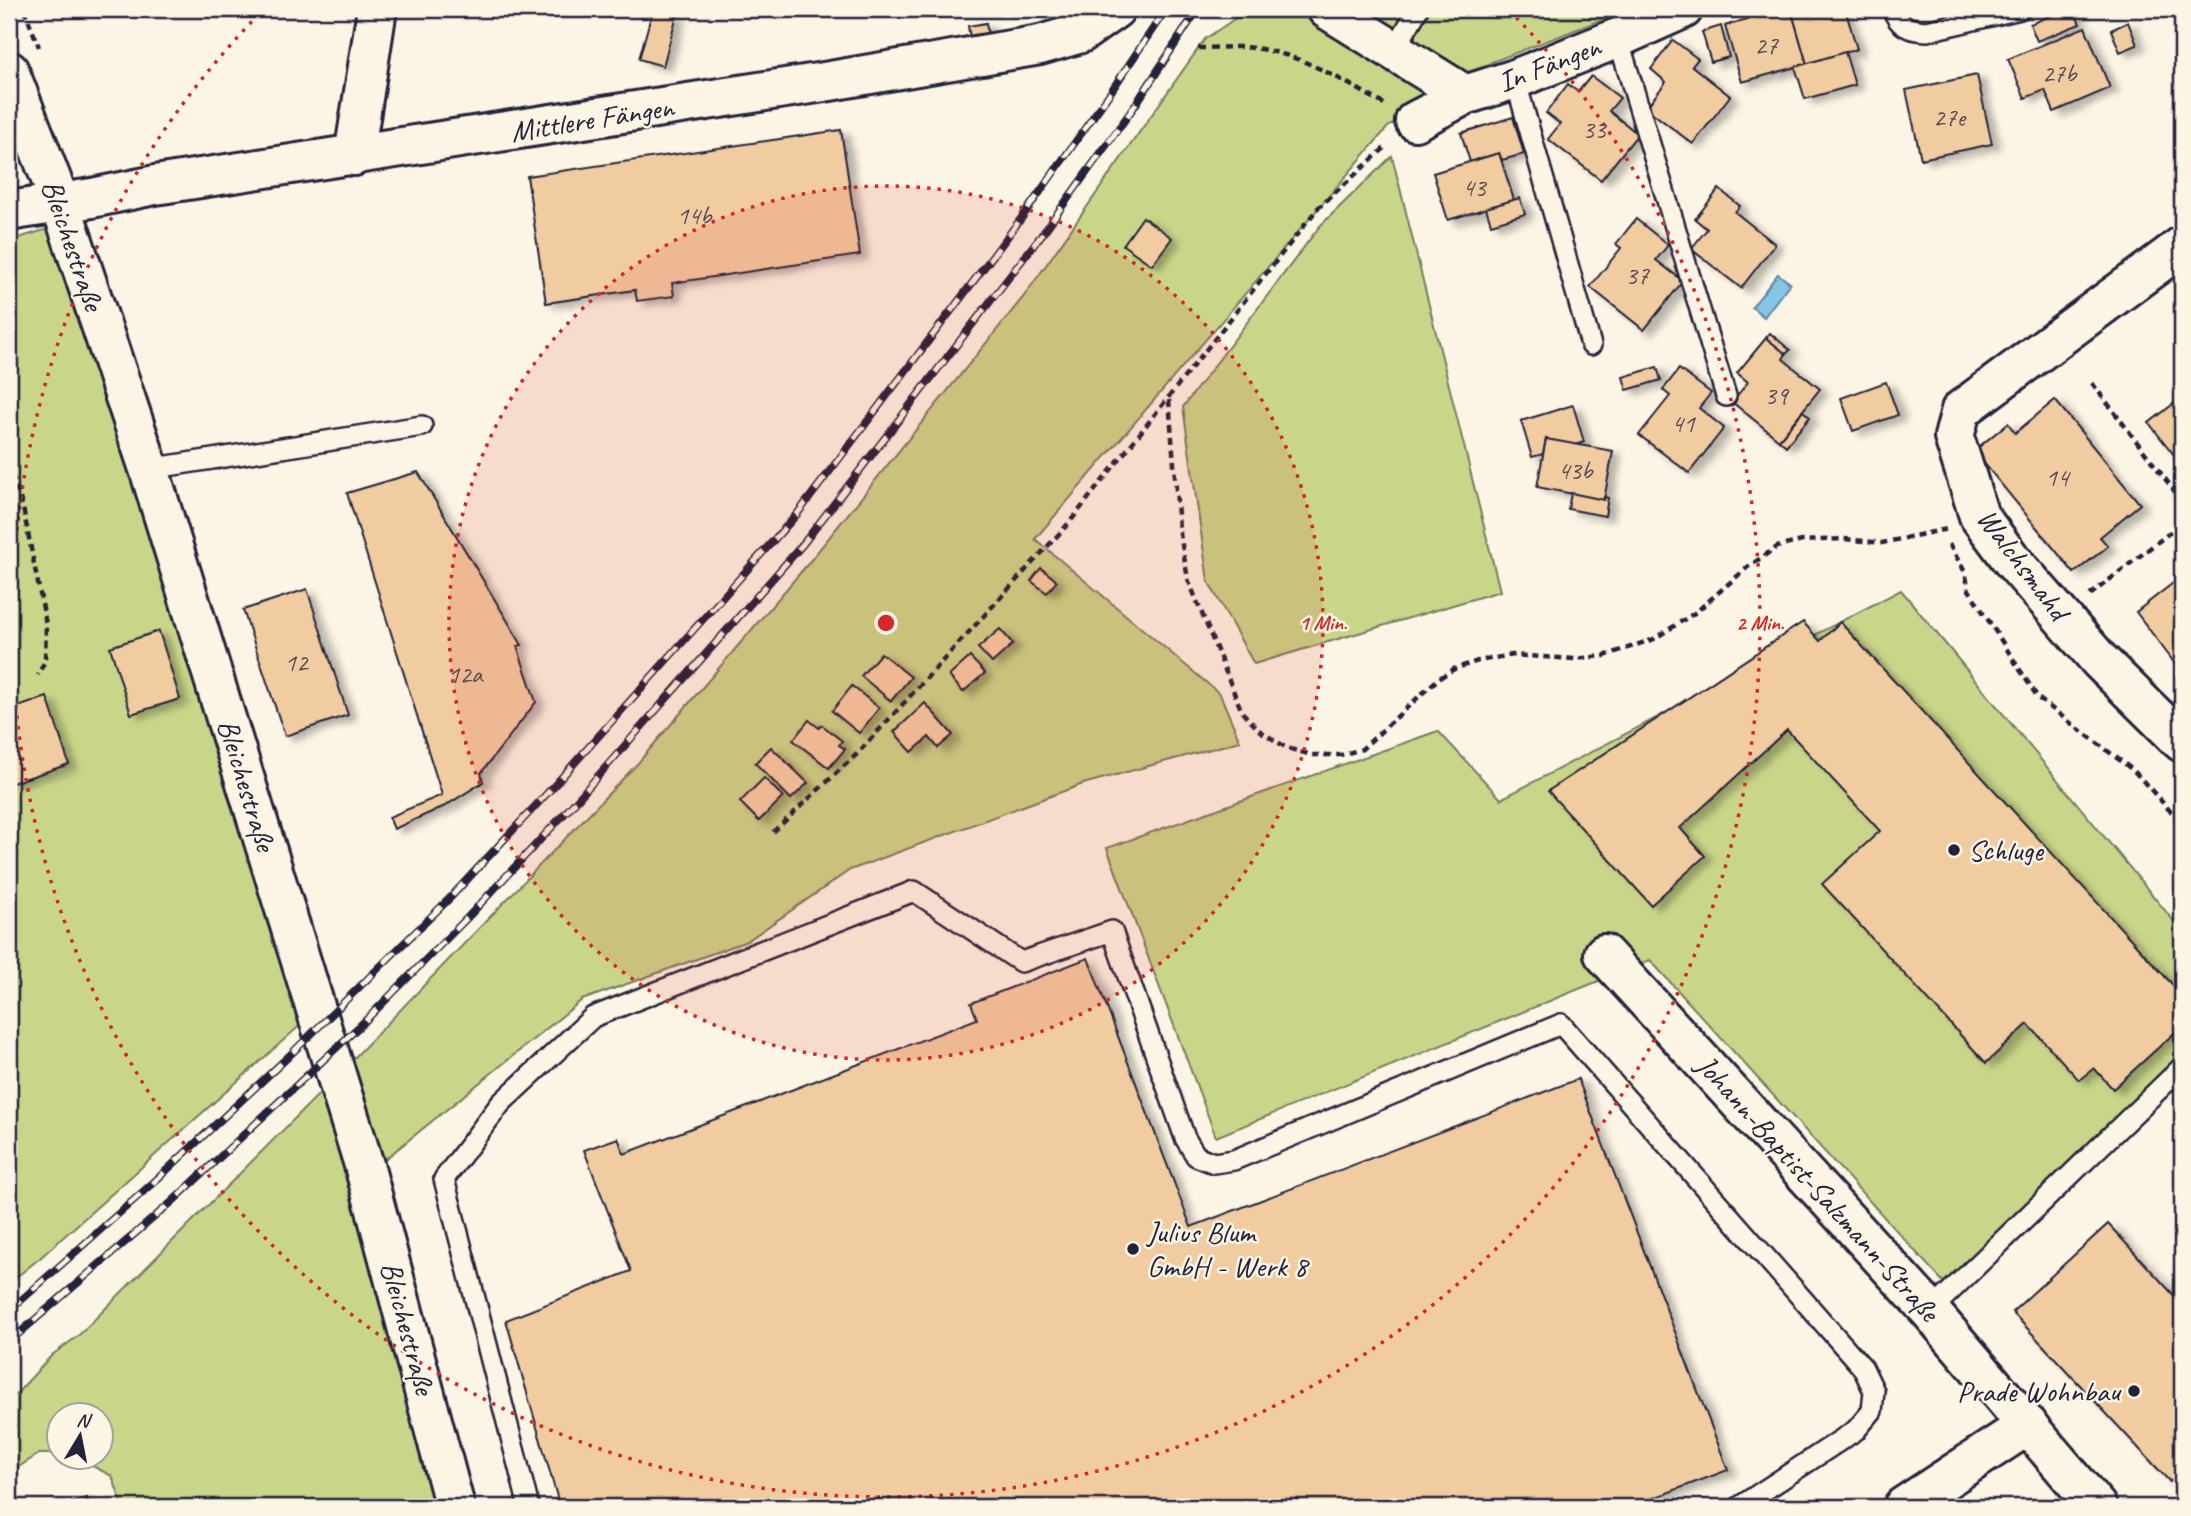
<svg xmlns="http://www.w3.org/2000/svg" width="2191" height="1516" font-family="Caveat,sans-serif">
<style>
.green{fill:#c9d689;stroke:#767c62;stroke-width:2}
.water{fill:#86c5e6;stroke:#5e84a2;stroke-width:2}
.building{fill:#f1cca1;stroke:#22223b;stroke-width:2;filter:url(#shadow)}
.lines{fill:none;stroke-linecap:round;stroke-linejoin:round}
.service-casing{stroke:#22223b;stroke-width:24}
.minor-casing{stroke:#22223b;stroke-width:44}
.secondary-casing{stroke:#22223b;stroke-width:44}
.path{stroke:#22223b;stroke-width:4.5;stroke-dasharray:7 5;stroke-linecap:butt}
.service{stroke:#fcf5e5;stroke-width:19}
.minor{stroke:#fcf5e5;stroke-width:38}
.secondary{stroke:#fcf5e5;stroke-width:38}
.rail-casing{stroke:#22223b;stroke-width:8}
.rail{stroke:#fcf5e5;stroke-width:5;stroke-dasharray:16;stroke-linecap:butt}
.ring{fill:none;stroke:#d62828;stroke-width:3.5;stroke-dasharray:3.5 7}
.poi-dot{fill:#22223b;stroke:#fcf5e5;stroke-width:2.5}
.labels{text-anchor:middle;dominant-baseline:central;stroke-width:5;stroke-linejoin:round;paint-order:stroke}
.number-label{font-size:26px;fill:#564c54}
.street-label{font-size:30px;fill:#22223b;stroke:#fcf5e5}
.poi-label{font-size:30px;fill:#22223b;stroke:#fcf5e5;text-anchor:start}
.centre{fill:#d62828;stroke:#fcf5e5;stroke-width:3.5}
.ring-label{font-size:21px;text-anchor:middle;font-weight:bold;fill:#d62828;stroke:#fcf5e5;stroke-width:5;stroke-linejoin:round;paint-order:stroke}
</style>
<defs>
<filter id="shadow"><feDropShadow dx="8" dy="4.5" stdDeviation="3.5" flood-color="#0004"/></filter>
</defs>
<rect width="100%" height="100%" fill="#fcf5e5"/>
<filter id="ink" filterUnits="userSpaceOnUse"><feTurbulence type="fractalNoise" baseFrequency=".0143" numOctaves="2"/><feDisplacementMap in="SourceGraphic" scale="14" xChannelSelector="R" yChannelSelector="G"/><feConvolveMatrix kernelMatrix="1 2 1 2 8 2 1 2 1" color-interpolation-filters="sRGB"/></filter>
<g filter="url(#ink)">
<!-- green -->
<g class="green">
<polygon points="1249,9 1629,9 1492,62 1388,127 1035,539 1220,694 1240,741 1083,784 850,870 747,941 582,1000 363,1177 439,1507 123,1507 112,1476 75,1457 102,1456 102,1414 60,1414 59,1454 39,1454 9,1473 9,1402 52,1355 78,1336 332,1081 638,763 806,566 1025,295 1205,39"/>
<polygon points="1392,156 1500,591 1254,664 1208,581 1183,407 1320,226"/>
<polygon points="57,226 305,1021 40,1258 9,1283 9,241"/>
<polygon points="1901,590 2182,931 2182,1052 1946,1285 1650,960 1216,1137 1107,848 1438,731 1501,799"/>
</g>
<!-- water -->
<polygon class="water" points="1778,274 1790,283 1764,317 1752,307"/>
<!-- building -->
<g class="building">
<polygon points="653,9 677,15 663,66 639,59"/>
<polygon points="1762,9 1791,9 1807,64 1742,82 1725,26 1763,14"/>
<polygon points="1791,9 1845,9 1857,49 1807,64"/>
<polygon points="2067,9 2073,9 2080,24 2037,41 2030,24"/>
<polygon points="2171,9 2182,9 2182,32"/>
<polygon points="2128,22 2137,45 2120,52 2111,30"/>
<polygon points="986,23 988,35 970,38 968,26"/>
<polygon points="1721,26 1729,57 1711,62 1702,32"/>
<polygon points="2085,27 2110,88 2054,112 2045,90 2025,98 2008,59"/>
<polygon points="1673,40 1698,59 1692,66 1730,96 1693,144 1646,108 1666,82 1651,69"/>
<polygon points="1845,52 1855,85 1805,99 1795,67"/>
<polygon points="1977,75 1992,144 1921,159 1906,90"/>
<polygon points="1591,76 1620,98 1609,111 1638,134 1601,180 1548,139 1560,124 1546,113 1568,84 1578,92"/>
<polygon points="1513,117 1524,154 1502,160 1499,153 1470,162 1461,133"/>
<polygon points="841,130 860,255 672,283 674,296 637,301 635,290 546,303 527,176"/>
<polygon points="1499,153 1514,200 1448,220 1433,173"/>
<polygon points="1719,189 1740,206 1735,212 1775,244 1741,288 1691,249 1707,229 1695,219"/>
<polygon points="1520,198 1525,214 1491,224 1486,208"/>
<polygon points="1143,217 1172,238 1152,265 1123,245"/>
<polygon points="1636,219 1668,245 1656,260 1683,281 1644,330 1590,287 1621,248 1616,244"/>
<polygon points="1770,333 1790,350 1786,354 1766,338"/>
<polygon points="1766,338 1786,354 1783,359 1820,389 1779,440 1732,402 1748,382 1737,373"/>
<polygon points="1657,367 1661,380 1627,390 1623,377"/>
<polygon points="1679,369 1711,393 1699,408 1724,428 1689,473 1639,435 1670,396 1663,390"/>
<polygon points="1886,382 1898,415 1853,431 1841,398"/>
<polygon points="2182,397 2182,465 2149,423"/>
<polygon points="2055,400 2140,504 2100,537 2108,546 2074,573 1974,451 2008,423 2015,433"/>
<polygon points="1573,405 1584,442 1575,445 1546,439 1543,454 1532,457 1521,421"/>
<polygon points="1803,411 1810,417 1786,446 1779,440"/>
<polygon points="1546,439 1613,451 1604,500 1537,487"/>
<polygon points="418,472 522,645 517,646 536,702 481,773 483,782 445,806 394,829 389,817 442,795 347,493"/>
<polygon points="1571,493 1604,500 1604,497 1608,498 1605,516 1568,509"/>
<polygon points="1041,568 1057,581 1047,593 1031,581"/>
<polygon points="2182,576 2182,673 2136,612"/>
<polygon points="307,589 348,715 285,736 243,610"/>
<polygon points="1803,622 1820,641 1840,622 2182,995 2182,1026 2113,1089 2094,1068 2079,1080 2028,1024 1986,1063 1822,884 1880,831 1787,730 1680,828 1705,856 1651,905 1548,791"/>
<polygon points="1000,629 1013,644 992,663 978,648"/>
<polygon points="159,631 180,699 131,714 110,647"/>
<polygon points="881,653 911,677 891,701 861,676"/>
<polygon points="970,657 985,673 963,692 949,676"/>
<polygon points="852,686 879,708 859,733 832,711"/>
<polygon points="47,697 69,764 9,784 9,710"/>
<polygon points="925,703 953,735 938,748 929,737 912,752 894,732"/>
<polygon points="809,720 819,728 822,725 842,741 839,745 845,749 829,768 793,740"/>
<polygon points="771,747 808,783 791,799 755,763"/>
<polygon points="764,778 783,797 759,821 740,802"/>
<polygon points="1088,958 1191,1227 1578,1079 1728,1470 1630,1507 560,1507 506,1320 631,1271 584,1150 618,1138 624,1154 977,1019 971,1003"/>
<polygon points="2108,1224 2182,1304 2182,1471 2170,1482 2012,1312"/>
<polygon points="87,1498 90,1507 56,1507"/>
</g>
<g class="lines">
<defs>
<g id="service">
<path d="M1893,9c5,17 16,21 34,22l93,-22"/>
<polyline points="1618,38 1726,396"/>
<polyline points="1394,51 1418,9"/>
<polyline points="1515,79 1591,345"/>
<polyline points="149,469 422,426"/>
<polyline points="1930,1311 2182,1067"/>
<polyline points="529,1507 444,1179 501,1103 593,1017 914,891 1021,962 1112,931 1185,1138 1196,1156 1214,1163 1234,1160 1561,1024 1863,1368 1874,1391 1872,1411 1856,1430 1739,1507"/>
</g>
<g id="minor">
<polyline points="1327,9 1465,95"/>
<polyline points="1415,121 1465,95 1515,79 1618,38 1683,9"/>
<polyline points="354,156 377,9"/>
<polyline points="9,211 92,198 155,185 824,82 1040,45 1081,33 1115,9"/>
<polyline points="2182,246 1961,410 1954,437 1979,516 2011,559 2100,661 2182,742"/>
<polyline points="1604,954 1930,1311 2097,1507"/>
<polyline points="1903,1507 2028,1425"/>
</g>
<polyline id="secondary" points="9,71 60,202 149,469 364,1165 455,1507"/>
</defs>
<!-- service casing -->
<use href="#service" class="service-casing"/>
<!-- minor casing -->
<use href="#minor" class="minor-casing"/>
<!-- secondary casing -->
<use href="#secondary" class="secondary-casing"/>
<!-- path -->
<g class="path">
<polyline points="24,9 39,47"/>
<path d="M1198,48c15,0 30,-1 45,-1 52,3 97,32 141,57"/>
<polyline points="2092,383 2182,501"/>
<polyline points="1169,400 1179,528 1188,579 1242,712 1260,731 1287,748 1312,755 1341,755 1362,749 1438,679 1454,669 1478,661 1512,655 1575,659 1604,656 1654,639 1696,612 1749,566 1777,547 1802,541 1844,539 1882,543 1947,529"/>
<polyline points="9,464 23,508 46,624 45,661 38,675"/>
<polyline points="1949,544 1965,572 1969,590 2038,698 2134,771 2182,824"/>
<polyline points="2090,595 2182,523"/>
<polyline points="773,832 857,754 1069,523 1318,208 1388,145"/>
<polyline points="9,1260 18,1252"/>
</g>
<!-- service -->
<use href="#service" class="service"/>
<!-- minor -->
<use href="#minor" class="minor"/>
<!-- secondary -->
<use href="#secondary" class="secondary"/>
<defs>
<g id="rail">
<polyline points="9,1311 154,1182 289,1056 450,898 553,787 798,513 1023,216 1112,90 1166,9"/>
<polyline points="9,1342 173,1201 366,1020 468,917 568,810 803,544 1043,233 1134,107 1198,9"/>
</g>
</defs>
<!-- rail casing -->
<use href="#rail" class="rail-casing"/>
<!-- rail -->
<use href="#rail" class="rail"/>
</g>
</g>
<!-- distance rings -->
<circle cx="886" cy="623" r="437" fill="#d62828" fill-opacity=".12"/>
<g class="ring">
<circle cx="886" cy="623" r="437"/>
<path d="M1509 10A874 874 0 1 1 263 10"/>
</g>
<!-- markers -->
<g class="poi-dot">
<circle cx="1954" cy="850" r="7"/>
<circle cx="1133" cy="1249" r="7"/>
<circle cx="2134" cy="1391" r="7"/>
</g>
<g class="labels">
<!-- number labels -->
<g class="number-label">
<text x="1766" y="45">27</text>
<text x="2059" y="73">27b</text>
<text x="1949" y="117">27e</text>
<text x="1594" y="129">33</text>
<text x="1474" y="187">43</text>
<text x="694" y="215">14b</text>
<text x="1637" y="275">37</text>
<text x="1776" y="395">39</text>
<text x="1683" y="423">41</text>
<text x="1575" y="470">43b</text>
<text x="2057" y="477">14</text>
<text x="296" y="662">12</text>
<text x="465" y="674">12a</text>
</g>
<!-- street labels -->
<g class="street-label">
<text transform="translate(1549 64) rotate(-21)">In Fängen</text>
<text transform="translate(592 119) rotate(-9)">Mittlere Fängen</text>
<text transform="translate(73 245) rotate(71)">Bleichestraße</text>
<text transform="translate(2023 564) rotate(53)">Walchsmahd</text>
<text transform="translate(247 785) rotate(73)">Bleichestraße</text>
<text transform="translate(1818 1188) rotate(48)">Johann-Baptist-Salzmann-Straße</text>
<text transform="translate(408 1328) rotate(75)">Bleichestraße</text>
</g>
<!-- poi labels -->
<g class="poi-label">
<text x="1968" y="850">Schluge</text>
<text x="1147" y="1232">Julius Blum<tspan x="1147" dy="34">GmbH - Werk 8</tspan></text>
<text x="2120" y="1391" text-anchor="end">Prade Wohnbau</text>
</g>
</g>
<circle cx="886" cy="623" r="10" class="centre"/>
<g class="ring-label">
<text x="1323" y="630">1 Min.</text>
<text x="1760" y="630">2 Min.</text>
</g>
<!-- margin -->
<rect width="2191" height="1516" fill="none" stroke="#fcf5e5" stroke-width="35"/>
<rect x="18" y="18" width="2156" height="1481" fill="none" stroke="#22223b" stroke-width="2.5" filter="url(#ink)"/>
<!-- north arrow -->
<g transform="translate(80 1436) rotate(10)"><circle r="33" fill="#fcf5e5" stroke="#a5a1a1" stroke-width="2"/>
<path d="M0-5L12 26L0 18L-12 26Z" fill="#22223b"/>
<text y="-10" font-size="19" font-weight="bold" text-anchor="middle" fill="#22223b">N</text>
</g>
</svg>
